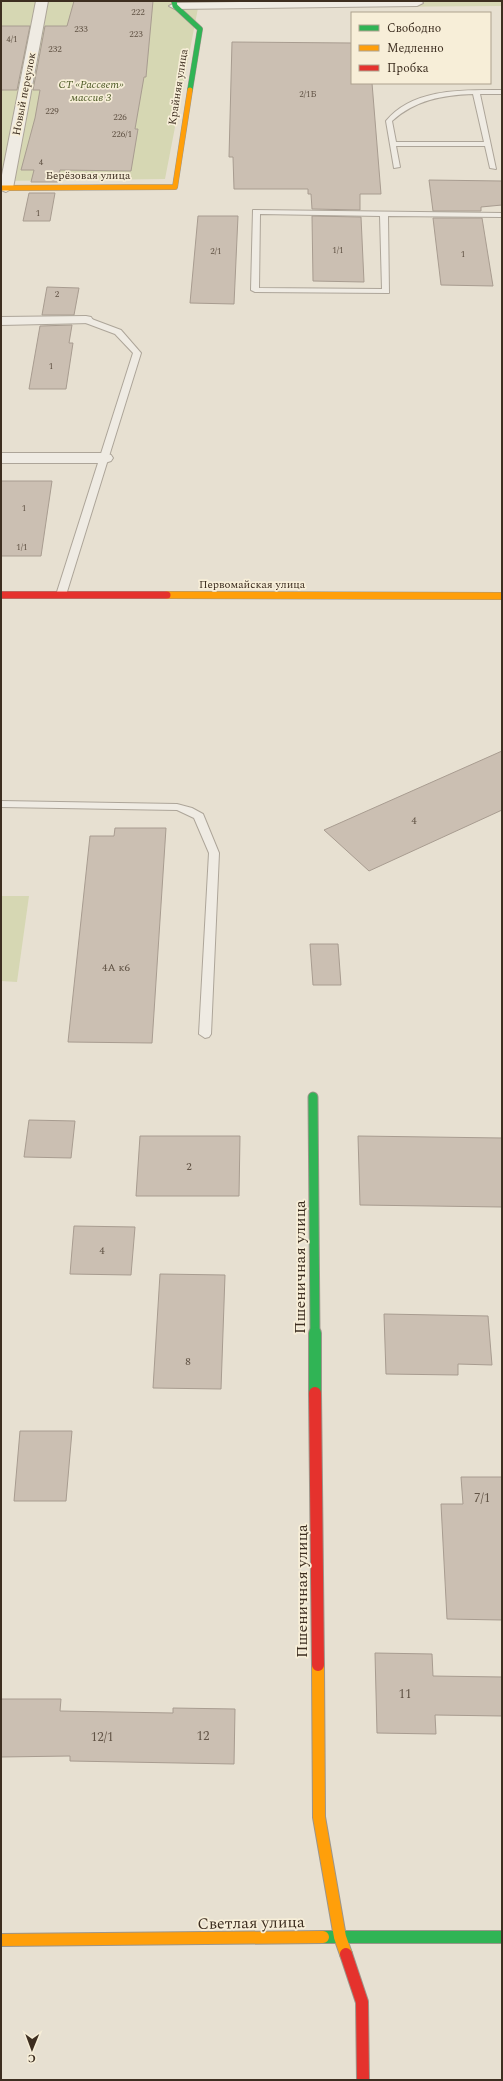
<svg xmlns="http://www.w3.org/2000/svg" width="503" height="2081" font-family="Spectral,serif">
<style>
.green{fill:#d6d7b3}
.building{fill:#cbbfb2;stroke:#a89c90}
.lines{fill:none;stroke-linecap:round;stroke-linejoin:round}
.lane-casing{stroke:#ada599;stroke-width:2}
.street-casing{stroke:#ada599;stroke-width:2}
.fast-far2-casing{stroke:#9c958a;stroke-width:6}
.fast-far1-casing{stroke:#9c958a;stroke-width:11}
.fast-casing{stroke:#9c958a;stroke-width:14}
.slow-far2-casing{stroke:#9c958a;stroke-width:6}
.slow-far1-casing{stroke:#9c958a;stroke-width:8}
.slow-casing{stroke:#9c958a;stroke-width:14}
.jam-far1-casing{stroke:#9c958a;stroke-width:8}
.jam-casing{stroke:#9c958a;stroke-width:14}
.lane{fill:#efebe3;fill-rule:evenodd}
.street{fill:#efebe3;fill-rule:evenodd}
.fast-far2{stroke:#30b455;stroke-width:5}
.fast-far1{stroke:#30b455;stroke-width:9}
.fast{stroke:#30b455;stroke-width:12}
.slow-far2{stroke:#ff9f0a;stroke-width:5}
.slow-far1{stroke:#ff9f0a;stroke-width:7}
.slow{stroke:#ff9f0a;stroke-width:12}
.jam-far1{stroke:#e5322d;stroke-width:7}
.jam{stroke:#e5322d;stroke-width:12}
.labels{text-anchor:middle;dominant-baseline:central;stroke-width:3.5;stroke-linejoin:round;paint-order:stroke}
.far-number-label{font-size:9px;fill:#605244}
.far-park-label{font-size:11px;font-style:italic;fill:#4d5a26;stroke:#f7eed8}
.far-street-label{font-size:11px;fill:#3d2e20;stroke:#f7eed8}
.number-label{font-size:11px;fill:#605244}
.near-number-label{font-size:13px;fill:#605244}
.near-street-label{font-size:16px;fill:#3d2e20;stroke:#f7eed8}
</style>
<rect width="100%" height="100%" fill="#e7e0d1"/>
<!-- green -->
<g class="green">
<polygon points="1,1 502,1 502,6 198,8 165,179 1,181"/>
<polygon points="1,896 29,896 17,982 1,981"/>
</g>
<!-- building -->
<g class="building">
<polygon points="74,1 153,1 146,77 144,77 135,129 138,129 131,171 60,170 58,182 31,182 34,170 21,170 35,118 40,90 33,90 45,26 67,26"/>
<polygon points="1,26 30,26 17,90 1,90"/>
<polygon points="232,42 352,43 352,83 372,83 381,194 360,194 360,210 312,209 311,194 308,194 308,189 234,189 233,157 229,157"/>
<polygon points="429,180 502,181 502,205 481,207 481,211 433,211"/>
<polygon points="29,193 55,193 50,221 23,221"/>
<polygon points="198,216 238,216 234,304 190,303"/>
<polygon points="312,216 361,217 364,282 313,281"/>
<polygon points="433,218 482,218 493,286 441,285"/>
<polygon points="47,287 79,288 74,315 42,315"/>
<polygon points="72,325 69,343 73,343 66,389 29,389 40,326"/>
<polygon points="1,481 52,481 41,556 1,556"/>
<polygon points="502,751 502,810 369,871 324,830"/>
<polygon points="115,828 166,828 152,1043 68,1042 90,836 114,836"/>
<polygon points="310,944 338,944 341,985 313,985"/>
<polygon points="29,1120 75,1121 71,1158 24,1157"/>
<polygon points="140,1136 240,1136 239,1196 136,1196"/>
<polygon points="358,1136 502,1138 502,1207 360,1205"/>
<polygon points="74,1226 135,1227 131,1275 70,1274"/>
<polygon points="160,1274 225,1275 221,1389 153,1388"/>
<polygon points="384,1314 488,1316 492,1365 458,1364 458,1375 386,1374"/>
<polygon points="20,1431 72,1431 66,1501 14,1501"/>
<polygon points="461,1477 502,1477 502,1620 447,1619 441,1504 463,1504"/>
<polygon points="375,1653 432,1654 433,1676 502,1677 502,1716 435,1715 436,1734 377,1733"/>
<polygon points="1,1699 61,1699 60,1711 173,1713 173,1708 235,1709 234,1764 70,1761 70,1756 1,1757"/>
</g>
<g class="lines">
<defs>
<g id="lane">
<path d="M502,90v4h-22l16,75 -6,-1 -5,-22h-89l4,21 -6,1 -8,-47c27,-33 77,-31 116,-31zM473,94l11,48h-88l-4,-21c23,-21 51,-26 81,-27z"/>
<path d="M253,210l249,3v4l-114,-1 1,77 -134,-1 -4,-2zM260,214l120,2 2,73 -123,-1z"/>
<polygon points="83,318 89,318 121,330 141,353 66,595 61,598 56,595 133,353 115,334 83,322"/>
<polygon points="1,801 177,804 192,808 203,814 219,853 211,1034 209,1037 205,1038 199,1034 209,853 194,818 177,810 1,807"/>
</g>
<g id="street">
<polygon points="36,1 48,1 13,188 6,192 1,190 1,180"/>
<polygon points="309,1 421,1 423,3 417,6 175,9 169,6 175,3"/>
<polygon points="86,316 91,317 93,320 91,323 1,325 1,317"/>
<polygon points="1,453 105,453 111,455 113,458 111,461 105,463 1,463"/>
</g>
<polyline id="fast-far2" points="174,1 175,6 200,29 190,90"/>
<polyline id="fast-far1" points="313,1097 315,1334"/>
<g id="fast">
<polyline points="315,1333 315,1393"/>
<polyline points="323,1937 502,1937"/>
</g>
<polyline id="slow-far2" points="1,188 175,187 190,90"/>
<polyline id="slow-far1" points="167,595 502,596"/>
<g id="slow">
<polyline points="318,1665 319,1817 340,1937 346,1954"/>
<polyline points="1,1940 323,1937"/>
</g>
<polyline id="jam-far1" points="1,595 167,595"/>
<g id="jam">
<polyline points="315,1393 318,1665"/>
<polyline points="346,1954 362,2002 363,2080"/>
</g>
</defs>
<!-- lane casing -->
<use href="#lane" class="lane-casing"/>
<!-- street casing -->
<use href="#street" class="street-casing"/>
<!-- fast-far2 casing -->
<use href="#fast-far2" class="fast-far2-casing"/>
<!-- fast-far1 casing -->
<use href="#fast-far1" class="fast-far1-casing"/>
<!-- fast casing -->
<use href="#fast" class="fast-casing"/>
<!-- slow-far2 casing -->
<use href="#slow-far2" class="slow-far2-casing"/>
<!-- slow-far1 casing -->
<use href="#slow-far1" class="slow-far1-casing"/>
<!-- slow casing -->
<use href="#slow" class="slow-casing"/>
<!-- jam-far1 casing -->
<use href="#jam-far1" class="jam-far1-casing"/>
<!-- jam casing -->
<use href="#jam" class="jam-casing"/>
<!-- lane -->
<use href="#lane" class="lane"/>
<!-- street -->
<use href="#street" class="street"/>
<!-- fast-far2 -->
<use href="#fast-far2" class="fast-far2"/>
<!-- fast-far1 -->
<use href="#fast-far1" class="fast-far1"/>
<!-- fast -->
<use href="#fast" class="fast"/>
<!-- slow-far2 -->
<use href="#slow-far2" class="slow-far2"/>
<!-- slow-far1 -->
<use href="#slow-far1" class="slow-far1"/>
<!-- slow -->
<use href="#slow" class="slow"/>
<!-- jam-far1 -->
<use href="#jam-far1" class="jam-far1"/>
<!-- jam -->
<use href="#jam" class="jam"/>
</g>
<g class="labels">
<!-- far-number labels -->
<g class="far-number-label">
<text x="138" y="12">222</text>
<text x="81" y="29">233</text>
<text x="136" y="34">223</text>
<text x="12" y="39">4/1</text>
<text x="55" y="49">232</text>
<text x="308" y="94">2/1Б</text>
<text x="52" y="111">229</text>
<text x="120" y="117">226</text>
<text x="122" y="134">226/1</text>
<text x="41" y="162">4</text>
<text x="38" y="213">1</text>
<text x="338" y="250">1/1</text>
<text x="216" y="251">2/1</text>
<text x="463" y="254">1</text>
<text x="57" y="294">2</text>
<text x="51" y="366">1</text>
<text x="24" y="508">1</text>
<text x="22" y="547">1/1</text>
</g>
<!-- far-park labels -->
<g class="far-park-label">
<text x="91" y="84">СТ «Рассвет»<tspan x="91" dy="13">массив 3</tspan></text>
</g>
<!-- far-street labels -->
<g class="far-street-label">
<text transform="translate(178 87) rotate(-81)">Крайняя улица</text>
<text transform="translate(24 94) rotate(-79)">Новый переулок</text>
<text x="88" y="175">Берёзовая улица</text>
<text x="252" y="584">Первомайская улица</text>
</g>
<!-- number labels -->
<g class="number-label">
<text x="414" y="820">4</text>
<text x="116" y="967">4А к6</text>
<text x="189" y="1166">2</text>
<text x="102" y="1250">4</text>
<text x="188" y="1361">8</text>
</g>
<!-- near-number labels -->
<g class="near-number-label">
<text x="482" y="1498">7/1</text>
<text x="405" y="1694">11</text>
<text x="203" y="1736">12</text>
<text x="102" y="1737">12/1</text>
</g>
<!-- near-street labels -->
<g class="near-street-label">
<text transform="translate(300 1267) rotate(-90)">Пшеничная улица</text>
<text transform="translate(302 1591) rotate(-90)">Пшеничная улица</text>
<text transform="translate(251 1923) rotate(-1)">Светлая улица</text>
</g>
</g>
<!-- border -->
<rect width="503" height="2081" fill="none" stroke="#3d2e20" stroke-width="4"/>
<!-- legend -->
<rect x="351" y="12" width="140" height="72" fill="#f7eed8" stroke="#ada18e"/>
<rect x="359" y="25" width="20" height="6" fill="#30b455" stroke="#ada18e"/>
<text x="387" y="32" font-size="12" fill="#3d2e20">Свободно</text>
<rect x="359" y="45" width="20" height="6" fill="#ff9f0a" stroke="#ada18e"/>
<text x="387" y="52" font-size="12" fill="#3d2e20">Медленно</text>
<rect x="359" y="65" width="20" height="6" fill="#e5322d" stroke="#ada18e"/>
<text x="387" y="72" font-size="12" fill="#3d2e20">Пробка</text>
<!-- north arrow -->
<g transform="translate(32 2049) rotate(181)" stroke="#f7eed8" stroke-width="3" paint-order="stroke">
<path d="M0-3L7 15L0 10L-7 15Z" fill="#3d2e20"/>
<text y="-6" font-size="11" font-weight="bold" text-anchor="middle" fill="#3d2e20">С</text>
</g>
</svg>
